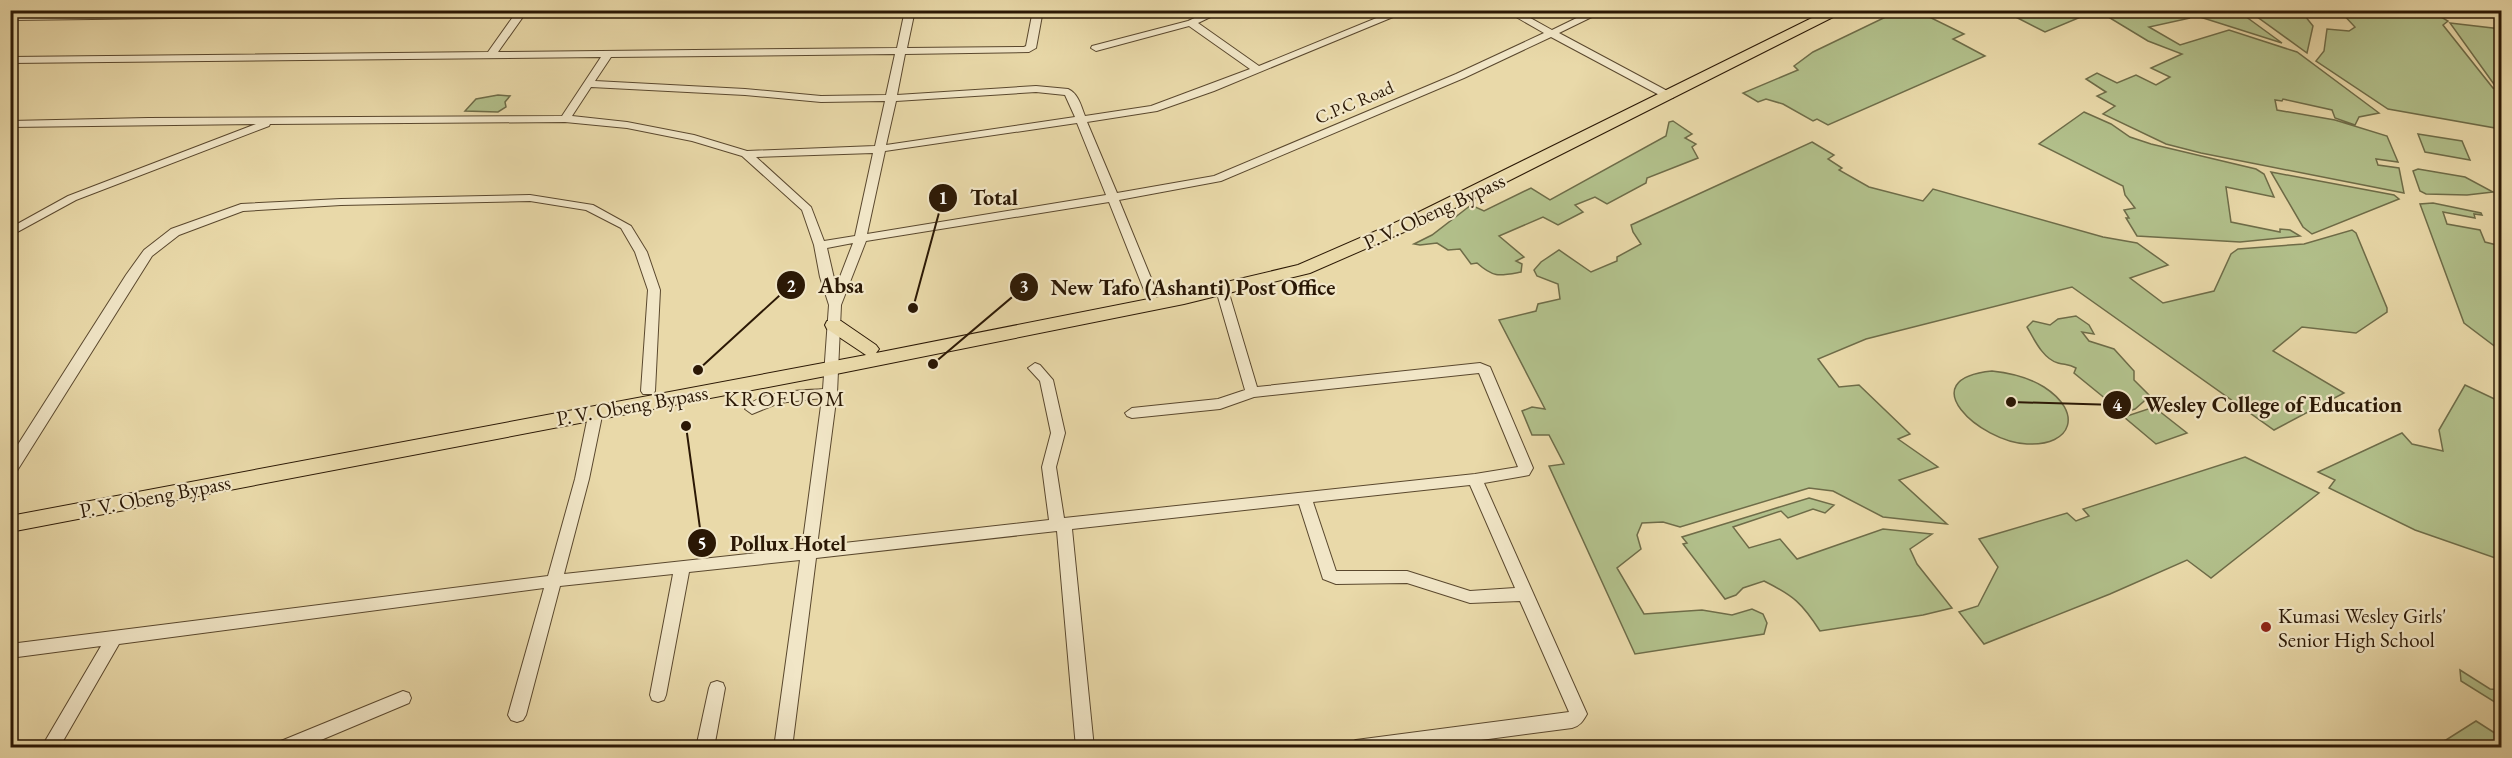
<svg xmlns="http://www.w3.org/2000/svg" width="2512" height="758" font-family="'EB Garamond',serif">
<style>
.green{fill:#b2c08b;stroke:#6e6c48;stroke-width:1.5}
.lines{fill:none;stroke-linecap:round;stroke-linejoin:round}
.minor-casing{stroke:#5a482e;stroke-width:2}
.highway-casing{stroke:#2b1805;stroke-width:2}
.minor{fill:#f1e6c7;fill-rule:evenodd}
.highway{fill:#e9d9a9;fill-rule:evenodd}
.poi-dot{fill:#8f2418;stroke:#f1e6c7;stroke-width:2}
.labels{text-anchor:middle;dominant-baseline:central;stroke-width:4.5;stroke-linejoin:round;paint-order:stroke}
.far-street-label{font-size:18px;fill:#2b1805;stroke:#f1e6c7}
.street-label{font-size:21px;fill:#2b1805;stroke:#f1e6c7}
.poi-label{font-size:21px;fill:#2b1805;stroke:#f1e6c7;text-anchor:start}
.neighbourhood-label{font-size:22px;letter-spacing:1.5px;fill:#2b1805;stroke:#f1e6c7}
.leader{fill:none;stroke:#2b1805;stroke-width:2}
.callout-dot{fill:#2b1805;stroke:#f1e6c7;stroke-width:2}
.mark-label{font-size:18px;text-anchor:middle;font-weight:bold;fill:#fff}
.callout-label{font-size:22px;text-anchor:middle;font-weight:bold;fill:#2b1805;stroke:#f1e6c7;stroke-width:4.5;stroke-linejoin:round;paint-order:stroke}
</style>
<rect width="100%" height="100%" fill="#e9d9a9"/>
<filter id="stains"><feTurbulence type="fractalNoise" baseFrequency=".00333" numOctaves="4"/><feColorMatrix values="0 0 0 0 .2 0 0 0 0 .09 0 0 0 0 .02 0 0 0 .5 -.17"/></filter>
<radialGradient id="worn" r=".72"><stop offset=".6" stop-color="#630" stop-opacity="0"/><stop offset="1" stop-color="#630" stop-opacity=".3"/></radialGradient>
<!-- green -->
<g class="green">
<polygon points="1898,11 1921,11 1919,12 1964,34 1953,39 1985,56 1828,125 1817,119 1813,121 1783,104 1766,99 1758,102 1743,93 1798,70 1794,66 1813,52"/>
<polygon points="2004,11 2095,11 2045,32"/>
<polygon points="2150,11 2190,18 2149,27 2180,45 2229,30 2297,52 2379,113 2359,117 2355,125 2335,118 2332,110 2283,99 2282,101 2275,100 2277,110 2335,120 2387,136 2398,162 2376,159 2378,165 2399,168 2404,193 2201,153 2166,144 2103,114 2115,106 2097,96 2106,92 2086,79 2097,73 2117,83 2136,75 2156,85 2170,77 2151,68 2182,54 2148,41 2105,15 2116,12"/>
<polygon points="2170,11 2238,11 2282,43 2200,17"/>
<polygon points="2249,11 2301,11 2313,26 2307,53"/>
<polygon points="2340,11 2431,11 2448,21 2443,25 2493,88 2501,91 2501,129 2388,109 2316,61 2324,51 2327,29 2349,31 2355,27"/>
<polygon points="2450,23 2501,29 2501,88 2496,87"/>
<polygon points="498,95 510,96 505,102 506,107 498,112 465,111 476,99"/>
<polygon points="2084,112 2111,124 2130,137 2151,144 2256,169 2264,174 2274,197 2226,187 2231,222 2280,232 2280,229 2290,230 2300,236 2240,242 2137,236 2126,218 2129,218 2124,210 2135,208 2125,195 2123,186 2039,144"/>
<path d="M1673,121l19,13 -7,4 11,6 -4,3 6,11 -51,20 -1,5 -39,21 -12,-7 -20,8 8,7 -25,13 -15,-8 -44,19 25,21 -8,4 6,3 -1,8c-22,4 -27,6 -44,-9l-6,1 -11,-15 -12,1 -11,-7 -17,2 -6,-1 18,-9 39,-30 13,6 47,-23 19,12 116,-64 3,-14z"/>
<polygon points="2418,134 2462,141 2470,160 2425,152"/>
<polygon points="1812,142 1834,155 1828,159 1842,168 1839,170 1869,187 1923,201 1933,189 2103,237 2137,243 2168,265 2130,278 2163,303 2214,291 2231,254 2238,249 2304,244 2352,230 2356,233 2387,308 2387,312 2356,333 2302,327 2273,351 2344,393 2274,430 2072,287 1866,339 1818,359 1839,387 1859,385 1910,434 1898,439 1938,467 1899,480 1947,524 1883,517 1833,491 1809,488 1680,527 1663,522 1642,523 1637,535 1641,549 1617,568 1644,614 1702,610 1732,615 1752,609 1763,614 1767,623 1764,634 1635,654 1549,466 1564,464 1549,435 1532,435 1522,411 1532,407 1545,409 1499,320 1536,311 1538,304 1560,299 1558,284 1537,276 1534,270 1541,262 1559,250 1591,272 1617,261 1617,257 1641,244 1633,232 1631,225"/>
<polygon points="2418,169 2465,177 2493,192 2467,195 2426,194 2420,191 2413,171"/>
<polygon points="2271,172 2394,195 2399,199 2312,234 2303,227"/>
<polygon points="2433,203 2481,213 2482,215 2474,214 2475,218 2443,212 2447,224 2480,230 2485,242 2501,246 2501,351 2464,323 2420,204"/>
<path d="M2076,316l13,9 5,9 -12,-2 7,9 25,8 20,22v9l16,16 -15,13 -12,4 -49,-40 2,-5c-7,-4 -10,-3 -18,-5 -15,-4 -24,-24 -31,-36l6,-6 17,4 8,-6z"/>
<path d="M1992,371c19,2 36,6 52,16 39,25 29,59 -17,57 -47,-2 -117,-65 -35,-73z"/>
<polygon points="2465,385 2501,402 2502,532 2499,535 2501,537 2501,560 2415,530 2329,488 2335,480 2318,472 2402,433 2412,444 2443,451 2439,430"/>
<polygon points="2154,407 2187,433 2156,444 2124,417"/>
<polygon points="2245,457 2319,493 2211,578 2187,560 2110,594 1984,644 1959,612 1978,606 1998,567 1979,539 2067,513 2076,521 2089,516 2083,509"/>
<path d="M1809,498l25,7 -9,8 -12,-4 -25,9 -7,-7 -48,16 16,21 31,-9 17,20 86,-30 49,5 -22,15 7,15 35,44 -29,7 -103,16c-18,-28 -26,-35 -56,-50l-21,7 -7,7 -11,4 -42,-55 4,-1 -5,-6z"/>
<polygon points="2460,670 2490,689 2501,690 2501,706 2461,681"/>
<polygon points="2476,721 2501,737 2501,747 2425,747 2446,740"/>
</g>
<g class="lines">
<defs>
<g id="minor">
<path d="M314,10h289l-4,3 -74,1 -27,38 399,-4 8,-38h10l-8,38 117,-1 2,-1 7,-36h10l-7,38 -7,4 -124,2 -8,41 139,-9 32,3c10,4 13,17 17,27l66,-10 99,-37 -61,-43 -93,25 -5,-3 1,-2 96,-25 24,-11h13l-27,13 61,43 137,-56h14l-196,81 -57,20 -70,11 30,71 97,-17 242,-102 88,-41 -40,-23h12l36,20 41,-20h13l-47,23 114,61v4h-8l-114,-61 -87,41 -243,103 -102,19 39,95 -2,3h-8l-2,-3 -37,-93 -243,39 -25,64 -4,88 -20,153 232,-26 -7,-53 9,-34 -11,-52 -12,-13 7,-5 5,2 13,15 12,53 -9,34 8,51 411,-44 43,-7 -39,-94 -225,24 -34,12 -88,9 -5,-2 -2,-3 7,-5 86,-9 27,-9 -29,-100 6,-4 6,4 29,97 223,-24 10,4 43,101 -4,7 -5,1 -40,7 103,231c-4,7 -7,12 -15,14l-151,20h-73l2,-5 6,-3 213,-28 -49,-111 -50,2 -63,-20 -71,1 -13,-5 -24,-75 -227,25 22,219h-18l-19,-217 -241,27 -24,190h-18l26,-188 -111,12 -23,123 -2,5 -6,2 -6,-2 -2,-5 23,-121 -113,12 -34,129 -3,5 -6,2 -6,-2 -3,-5 36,-127 -425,56 -60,104h-18l60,-102 -91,12v-14l538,-68 27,-97 14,-68 7,-5 7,5 -14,68 -25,95 238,-26 20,-150 -43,5 -27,11 -7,-5c14,-19 57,-18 78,-20l6,-84 -9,-28 -6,-32 -12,-35 -60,-54 -50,-15 -65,-13 -62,-6 -295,2 -1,2 -193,74 -66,36v-8l58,-32 188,-72 -246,3v-6l138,-3 414,-2 39,-59 -591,6v-6l478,-5 27,-38 -505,6v-6zM895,54l-9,41 -65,1 -76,-7 -150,-8 16,-24zM591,87l154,8 76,7 64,-1 -10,45 -128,5 -53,-16 -67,-13 -55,-6zM1036,92l29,3 10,22 -189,28 10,-44zM1077,123l29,72 -239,39 18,-83zM873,153l-18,83 -31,5 -13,-34 -55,-50zM853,243l-17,44 -9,-39zM1470,485l45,103 -45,3 -63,-20h-71l-23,-69z"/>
<polygon points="530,195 593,205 631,226 647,252 660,290 655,391 653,394 643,394 641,391 648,290 635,252 621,228 586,210 530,201 341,205 243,211 179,235 152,256 15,474 10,475 10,457 126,275 144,250 171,229 241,204 341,199"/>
<polygon points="717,681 723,683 725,688 714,748 696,748 709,688 711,683"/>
<polygon points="403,691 409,693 411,698 409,703 302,748 274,748 276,743"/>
</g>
<polygon id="highway" points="1828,10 1847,10 1427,222 1310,273 1184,304 831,375 10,532 10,516 866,355 827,329 825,325 827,321 841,321 876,345 879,349 876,353 1184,292 1298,265 1415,214"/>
</defs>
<!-- minor casing -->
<use href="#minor" class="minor-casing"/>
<!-- highway casing -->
<use href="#highway" class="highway-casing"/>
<!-- minor -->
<use href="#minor" class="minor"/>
<!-- highway -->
<use href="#highway" class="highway"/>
</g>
<!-- markers -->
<circle class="poi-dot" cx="2266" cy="627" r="6"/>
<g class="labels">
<!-- far-street labels -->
<g class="far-street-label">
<text transform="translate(1354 102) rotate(-23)">C.P.C Road</text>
</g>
<!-- street labels -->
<g class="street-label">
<text transform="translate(1434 211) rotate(-25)">P. V. Obeng Bypass</text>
<text transform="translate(632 405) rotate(-10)">P. V. Obeng Bypass</text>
<text transform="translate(155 496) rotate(-11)">P. V. Obeng Bypass</text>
</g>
<!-- poi labels -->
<g class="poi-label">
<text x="2278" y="615">Kumasi Wesley Girls'<tspan x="2278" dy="24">Senior High School</tspan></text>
</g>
<!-- neighbourhood labels -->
<g class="neighbourhood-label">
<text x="785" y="398">KROFUOM</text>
</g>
</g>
<!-- callouts -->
<path class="leader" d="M913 308L943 198M698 370L791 285M933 364L1024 287M2011 402L2117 405M686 426L702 543"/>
<g class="callout-dot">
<circle cx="913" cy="308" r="6"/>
<circle cx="698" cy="370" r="6"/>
<circle cx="933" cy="364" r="6"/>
<circle cx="2011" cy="402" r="6"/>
<circle cx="686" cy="426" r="6"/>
<circle cx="943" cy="198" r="15"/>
<circle cx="791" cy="285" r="15"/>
<circle cx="1024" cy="287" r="15"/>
<circle cx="2117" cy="405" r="15"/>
<circle cx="702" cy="543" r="15"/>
</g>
<g class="mark-label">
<text x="943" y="204">1</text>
<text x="791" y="292">2</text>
<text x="1024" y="293">3</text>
<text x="2117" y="411">4</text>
<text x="702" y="550">5</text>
</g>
<g class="callout-label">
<text x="994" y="205">Total</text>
<text x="841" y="293">Absa</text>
<text x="1193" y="295">New Tafo (Ashanti) Post Office</text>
<text x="2273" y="412">Wesley College of Education</text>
<text x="788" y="551">Pollux Hotel</text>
</g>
<!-- margin -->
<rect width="2512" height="758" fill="none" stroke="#e9d9a9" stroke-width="36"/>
<rect x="12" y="12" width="2488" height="734" fill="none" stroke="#2b1805" stroke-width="3"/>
<rect x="18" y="18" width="2476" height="722" fill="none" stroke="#2b1805" stroke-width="1.5"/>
<rect width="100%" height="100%" filter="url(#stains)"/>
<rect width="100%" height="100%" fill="url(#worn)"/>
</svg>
